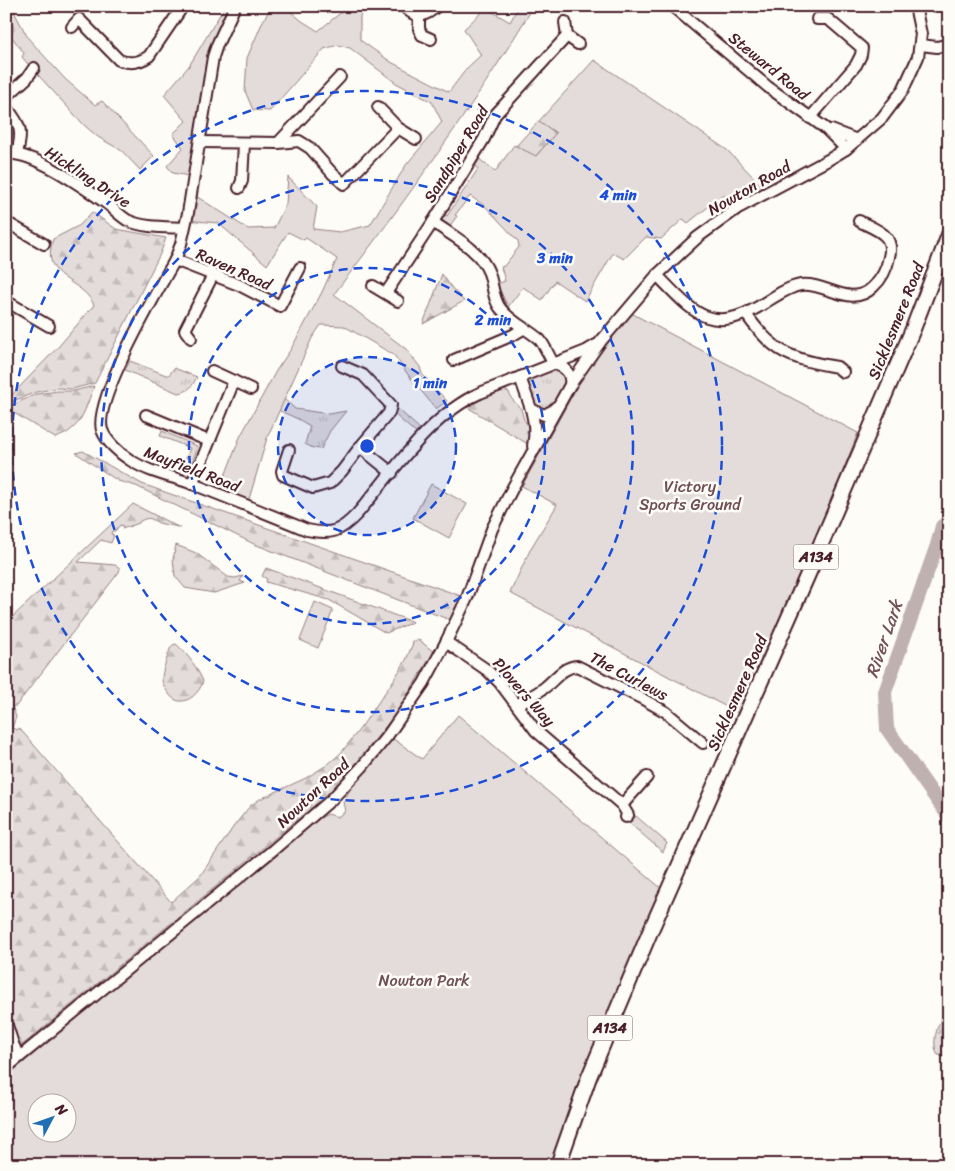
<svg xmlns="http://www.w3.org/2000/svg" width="955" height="1171" font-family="Sriracha,sans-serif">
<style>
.grass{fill:url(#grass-tufts);stroke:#967e82}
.forest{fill:url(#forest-firs);stroke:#967e82}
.green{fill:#e3dcda;stroke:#967e82;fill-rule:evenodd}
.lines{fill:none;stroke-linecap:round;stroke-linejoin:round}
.river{stroke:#c0b1b1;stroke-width:14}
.minor-casing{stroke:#4a1f2b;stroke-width:14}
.highway-casing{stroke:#4a1f2b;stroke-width:18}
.minor{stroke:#fdfcf7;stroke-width:10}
.highway{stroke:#fdfcf7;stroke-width:14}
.ring{fill:none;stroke:#1d4ed8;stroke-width:2.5;stroke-dasharray:9 6}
.labels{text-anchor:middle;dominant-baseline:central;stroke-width:5;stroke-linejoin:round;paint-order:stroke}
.shield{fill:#fdfcf7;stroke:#806168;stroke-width:1}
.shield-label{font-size:15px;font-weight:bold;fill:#4a1f2b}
.street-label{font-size:16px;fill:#4a1f2b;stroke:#fdfcf7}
.park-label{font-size:16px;fill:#704e57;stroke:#fdfcf7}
.water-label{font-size:18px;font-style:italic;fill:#73525a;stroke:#fdfcf7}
.centre{fill:#1d4ed8;stroke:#fdfcf7;stroke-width:2.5}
.ring-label{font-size:15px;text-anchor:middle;font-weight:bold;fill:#1d4ed8;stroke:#fdfcf7;stroke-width:5;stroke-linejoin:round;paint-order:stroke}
</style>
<defs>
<pattern id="grass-tufts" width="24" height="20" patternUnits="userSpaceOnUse" patternTransform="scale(1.25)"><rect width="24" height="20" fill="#e3dcda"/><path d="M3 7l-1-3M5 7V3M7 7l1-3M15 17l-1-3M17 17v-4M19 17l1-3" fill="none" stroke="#c4bcbb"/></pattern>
<pattern id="forest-firs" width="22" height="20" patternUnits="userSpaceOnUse" patternTransform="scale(1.25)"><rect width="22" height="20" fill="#e3dcda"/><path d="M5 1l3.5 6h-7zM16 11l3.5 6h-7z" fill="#c4bcbb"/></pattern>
</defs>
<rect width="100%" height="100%" fill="#fdfcf7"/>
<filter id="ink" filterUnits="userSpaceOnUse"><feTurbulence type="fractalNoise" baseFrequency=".02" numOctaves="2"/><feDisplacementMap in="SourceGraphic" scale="10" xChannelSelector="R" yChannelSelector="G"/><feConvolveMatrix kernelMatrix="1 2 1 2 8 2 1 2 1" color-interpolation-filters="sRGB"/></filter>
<g filter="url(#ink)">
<!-- grass -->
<g class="grass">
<path d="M130,361l36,14h3l5,-7 23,9c-5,9 -8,15 -19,16l-53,-23z"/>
<path d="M555,370l10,4c3,21 -31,62 -36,10l4,-6z"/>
<polygon points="284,399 295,409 329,414 346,411 330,431 321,449 313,448 305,444 310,426 298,419 278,410"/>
<polygon points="396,407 422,431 418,435 393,413"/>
<polygon points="162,431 197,446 197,449 189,472 180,474 190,448 160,436"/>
<polygon points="636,816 667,843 663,852 629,823"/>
</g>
<!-- forest -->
<g class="forest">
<polygon points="539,121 556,133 535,157 516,146"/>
<path d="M92,212l24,17 50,9 -6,16 -65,129 -23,6 -14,-1 -22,4 -30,12v-3l53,-55 35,-41c-12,-27 -55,-25 -41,-66l27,-14z"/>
<polygon points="442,274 451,287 464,301 423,324"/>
<path d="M94,386c-9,23 -12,44 -39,52l-49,-30 30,-14 22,-3h15z"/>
<polygon points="501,389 509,392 511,398 521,409 524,420 530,427 531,446 467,407 477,398"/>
<polygon points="83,451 142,484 461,596 450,620 254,544 136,486 118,481 76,453"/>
<path d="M133,504l47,24c-7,-3 -16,-3 -21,-5 -9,-4 -8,-7 -19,-2l-1,2 -17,6 1,-3 -3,-1 -5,6h-3l-1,3 3,1 -3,8 -10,-3 -23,22 37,3 5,3 -1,4 -103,134h-4l4,11 -4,11 5,2 2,-2 152,174 29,-26 34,-50 16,-20 10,-7 46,-21 21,-13 14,-12 21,-27 31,-45 13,-21 7,-17 -1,-2 7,-1 15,12 -40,64 -36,45 -33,36 -305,250 -9,-26 -5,-20v-378z"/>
<polygon points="176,545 196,553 228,577 235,578 243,576 240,581 245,583 214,593 185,588 175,576 173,559"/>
<polygon points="266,568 413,622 386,633 329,600 266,582 267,579 262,576"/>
<path d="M176,644c12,10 21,24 27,37 -4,15 -23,29 -34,13 -3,-4 -6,-9 -7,-14 0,-10 5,-21 8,-31l3,-4z"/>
<path d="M949,1004v46l-2,5 -4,2 -6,-3c-7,-18 4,-34 12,-50z"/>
</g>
<!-- green -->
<g class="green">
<polygon points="6,6 11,6 28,38 65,79 95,105 102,101 154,156 140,170 122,151 98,137 85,126 27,63 22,57 24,53 11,36 14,29"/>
<polygon points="225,6 232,6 200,114 189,176 173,173 167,166 183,148 173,134 186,121 164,95 189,66"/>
<path d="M272,6h12l18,15 16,10 31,-25h17l-6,10v24l31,22 58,30 18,-24 14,-13 -17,-26 22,-21 24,14 9,-16h12l1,3c-60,99 -127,193 -198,285l72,55 14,18 2,7 25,27 -11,8 -27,-33 -15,-21 -50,-29 -23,-1 -9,13 -45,100 -20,68 -29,-12 22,-57 36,-66 15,-22 30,-55 16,-35 -31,-21 -2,2 -16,-8 -21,33 -49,-42 -32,-3 5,-27 57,36 26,-1 12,-24 2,-27 29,30 -4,22 27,3 30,-7 36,-60 36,-43 -10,-20 -36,-19 -46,-35 -12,-3 -14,4 -54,62 -17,-1 -8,-19 2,-33 16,-37z"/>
<polygon points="594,60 727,150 764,188 735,203 723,195 688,223 683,219 661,239 646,237 624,259 613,253 585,301 555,281 542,300 523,287 508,307 497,284 505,281 501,267 504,266 519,247 518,241 485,206 470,196 455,215 457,216 449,227 439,220 442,213 447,216 478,169 472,164 477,157 495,172 514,145 536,156 556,133 539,121"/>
<polygon points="631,313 858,433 804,568 738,713 510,593 531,548 557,505 522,486 583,376 608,342"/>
<polygon points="431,484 467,504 449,538 413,518"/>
<polygon points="315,602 333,610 318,648 300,640"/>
<path d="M458,715l204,174 -108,276h-548v-90l314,-257 8,-4 9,3 8,-5 -2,-10 9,-16 40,-48 30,21zM38,1104h30v30h-30z"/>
</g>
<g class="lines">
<!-- river -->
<polyline class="river" points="949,522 942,526 937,545 885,692 887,729 949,817"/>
<defs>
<g id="minor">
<path d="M235,6l-18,39 -4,12 -25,156 -7,31 -6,16c-17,30 -82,140 -73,170 4,11 18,24 28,30 18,12 40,16 60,23 39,15 78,31 117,47 24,5 33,2 50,-16 36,-42 73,-99 123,-121l106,-42 10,-6"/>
<path d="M403,6c15,13 18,13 34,0"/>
<polyline points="672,6 768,87 825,128 846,149"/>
<polyline points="419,16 419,29 422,35 431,39"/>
<polyline points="565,22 567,36 578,44"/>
<path d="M72,27l7,-8 40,41c11,4 20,3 30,-4l34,-50"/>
<polyline points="921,45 937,47 949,44"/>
<polyline points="6,97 27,78 34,68"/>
<path d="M6,107c15,18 17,24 11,46"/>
<polyline points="378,107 398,128 416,139"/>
<polyline points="810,118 856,65 861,55 862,48 828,19 817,19"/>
<polyline points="831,130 857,140"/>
<polyline points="200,142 278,143 299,141 310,148 332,173 344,184 398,128"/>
<polyline points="278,143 340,77"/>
<path d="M6,154c26,-4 78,34 100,49 7,5 13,12 21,17 16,8 39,7 57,8"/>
<polyline points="239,188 242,181 244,143"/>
<polyline points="6,222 44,244"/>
<path d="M433,222c19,14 47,27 56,51 4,11 4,27 12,36 11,14 27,20 39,31 5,6 9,16 13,23 12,4 19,10 17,22"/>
<polyline points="175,260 239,285 280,306 300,268"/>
<path d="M657,275c36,37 54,62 106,29 11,-7 25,-17 38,-19 25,-3 50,24 72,2 9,-8 14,-19 16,-30 6,-23 -13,-27 -30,-36"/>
<polyline points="373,286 398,301"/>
<polyline points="386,293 433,222 484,139 495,115 567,36"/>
<polyline points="6,301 49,326"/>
<path d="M746,314c27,39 45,45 91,53l6,5"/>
<polyline points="191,338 185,330 213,275"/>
<polyline points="454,360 513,335 523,329"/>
<polyline points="212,371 251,389"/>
<polyline points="520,377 531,409 544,415 552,411 556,407"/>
<path d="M531,409c3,13 5,23 2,37"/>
<polyline points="146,415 209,441"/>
<polyline points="360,447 392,473"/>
<polyline points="289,450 282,471 283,475 313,488 330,483 342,471 360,447 389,413 391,405 363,375 342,366"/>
<polyline points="192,484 234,381"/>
<polyline points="446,642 487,670 500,683 536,731 622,805 628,815 626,817"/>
<path d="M517,705c9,-6 19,-11 27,-17 11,-8 18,-21 33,-22l64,32 25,14 37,31"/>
<polyline points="622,805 647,777"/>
<polyline points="6,1022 13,1044 19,1057"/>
<polyline points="6,1068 273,850 331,800 362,767 388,735 424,683 446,642 467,598 492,529 513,487 570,385 601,341 657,275 698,237 738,208 828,160 846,149 882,118 903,90 918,57 921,34 915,6"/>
</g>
<polyline id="highway" points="558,1165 589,1077 650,932 812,565 913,329 949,235"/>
</defs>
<!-- minor casing -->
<use href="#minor" class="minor-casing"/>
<!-- highway casing -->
<use href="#highway" class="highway-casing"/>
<!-- minor -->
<use href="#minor" class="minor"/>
<!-- highway -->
<use href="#highway" class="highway"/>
</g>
</g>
<!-- distance rings -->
<circle cx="367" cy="446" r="89" fill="#1d4ed8" fill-opacity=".12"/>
<g class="ring">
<circle cx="367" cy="446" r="89"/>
<circle cx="367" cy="446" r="178"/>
<circle cx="367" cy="446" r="266"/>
<circle cx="367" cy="446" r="355"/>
</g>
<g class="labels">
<!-- shield labels -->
<g class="shield">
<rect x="793.5" y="544.5" width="45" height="25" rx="4"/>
<rect x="587.5" y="1015.5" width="45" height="25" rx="4"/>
</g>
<g class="shield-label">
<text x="816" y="557">A134</text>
<text x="610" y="1028">A134</text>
</g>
<!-- street labels -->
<g class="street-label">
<text transform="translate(769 66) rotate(39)">Steward Road</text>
<text transform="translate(456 154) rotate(-59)">Sandpiper Road</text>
<text transform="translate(88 177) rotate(33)">Hickling Drive</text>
<text transform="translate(749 188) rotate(-30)">Nowton Road</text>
<text transform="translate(234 269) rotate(24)">Raven Road</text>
<text transform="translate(896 321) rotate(-68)">Sicklesmere Road</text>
<text transform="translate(192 469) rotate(21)">Mayfield Road</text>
<text transform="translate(629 676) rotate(28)">The Curlews</text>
<text transform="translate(524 692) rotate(49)">Plovers Way</text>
<text transform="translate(737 693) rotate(-66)">Sicklesmere Road</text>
<text transform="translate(313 793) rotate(-43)">Nowton Road</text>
</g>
<!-- park labels -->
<g class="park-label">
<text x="690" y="486">Victory<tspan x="690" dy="18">Sports Ground</tspan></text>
<text x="424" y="980">Nowton Park</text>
</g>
<!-- water labels -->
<g class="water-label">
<text transform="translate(884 639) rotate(-71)">River Lark</text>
</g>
</g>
<circle cx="367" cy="446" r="8" class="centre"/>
<g class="ring-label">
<text x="618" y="200">4 min</text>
<text x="555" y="263">3 min</text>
<text x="493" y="325">2 min</text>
<text x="430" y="388">1 min</text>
</g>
<!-- margin -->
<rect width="955" height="1171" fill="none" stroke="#fdfcf7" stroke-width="25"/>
<rect x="12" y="12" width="930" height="1146" fill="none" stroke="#4a1f2b" stroke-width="2" filter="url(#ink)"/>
<!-- north arrow -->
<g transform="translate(52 1118) rotate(49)"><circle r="24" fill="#fdfcf7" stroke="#b5a4a5"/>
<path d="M0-4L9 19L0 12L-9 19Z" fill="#1f6fb2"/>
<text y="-8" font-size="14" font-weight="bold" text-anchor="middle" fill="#4a1f2b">N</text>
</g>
</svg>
